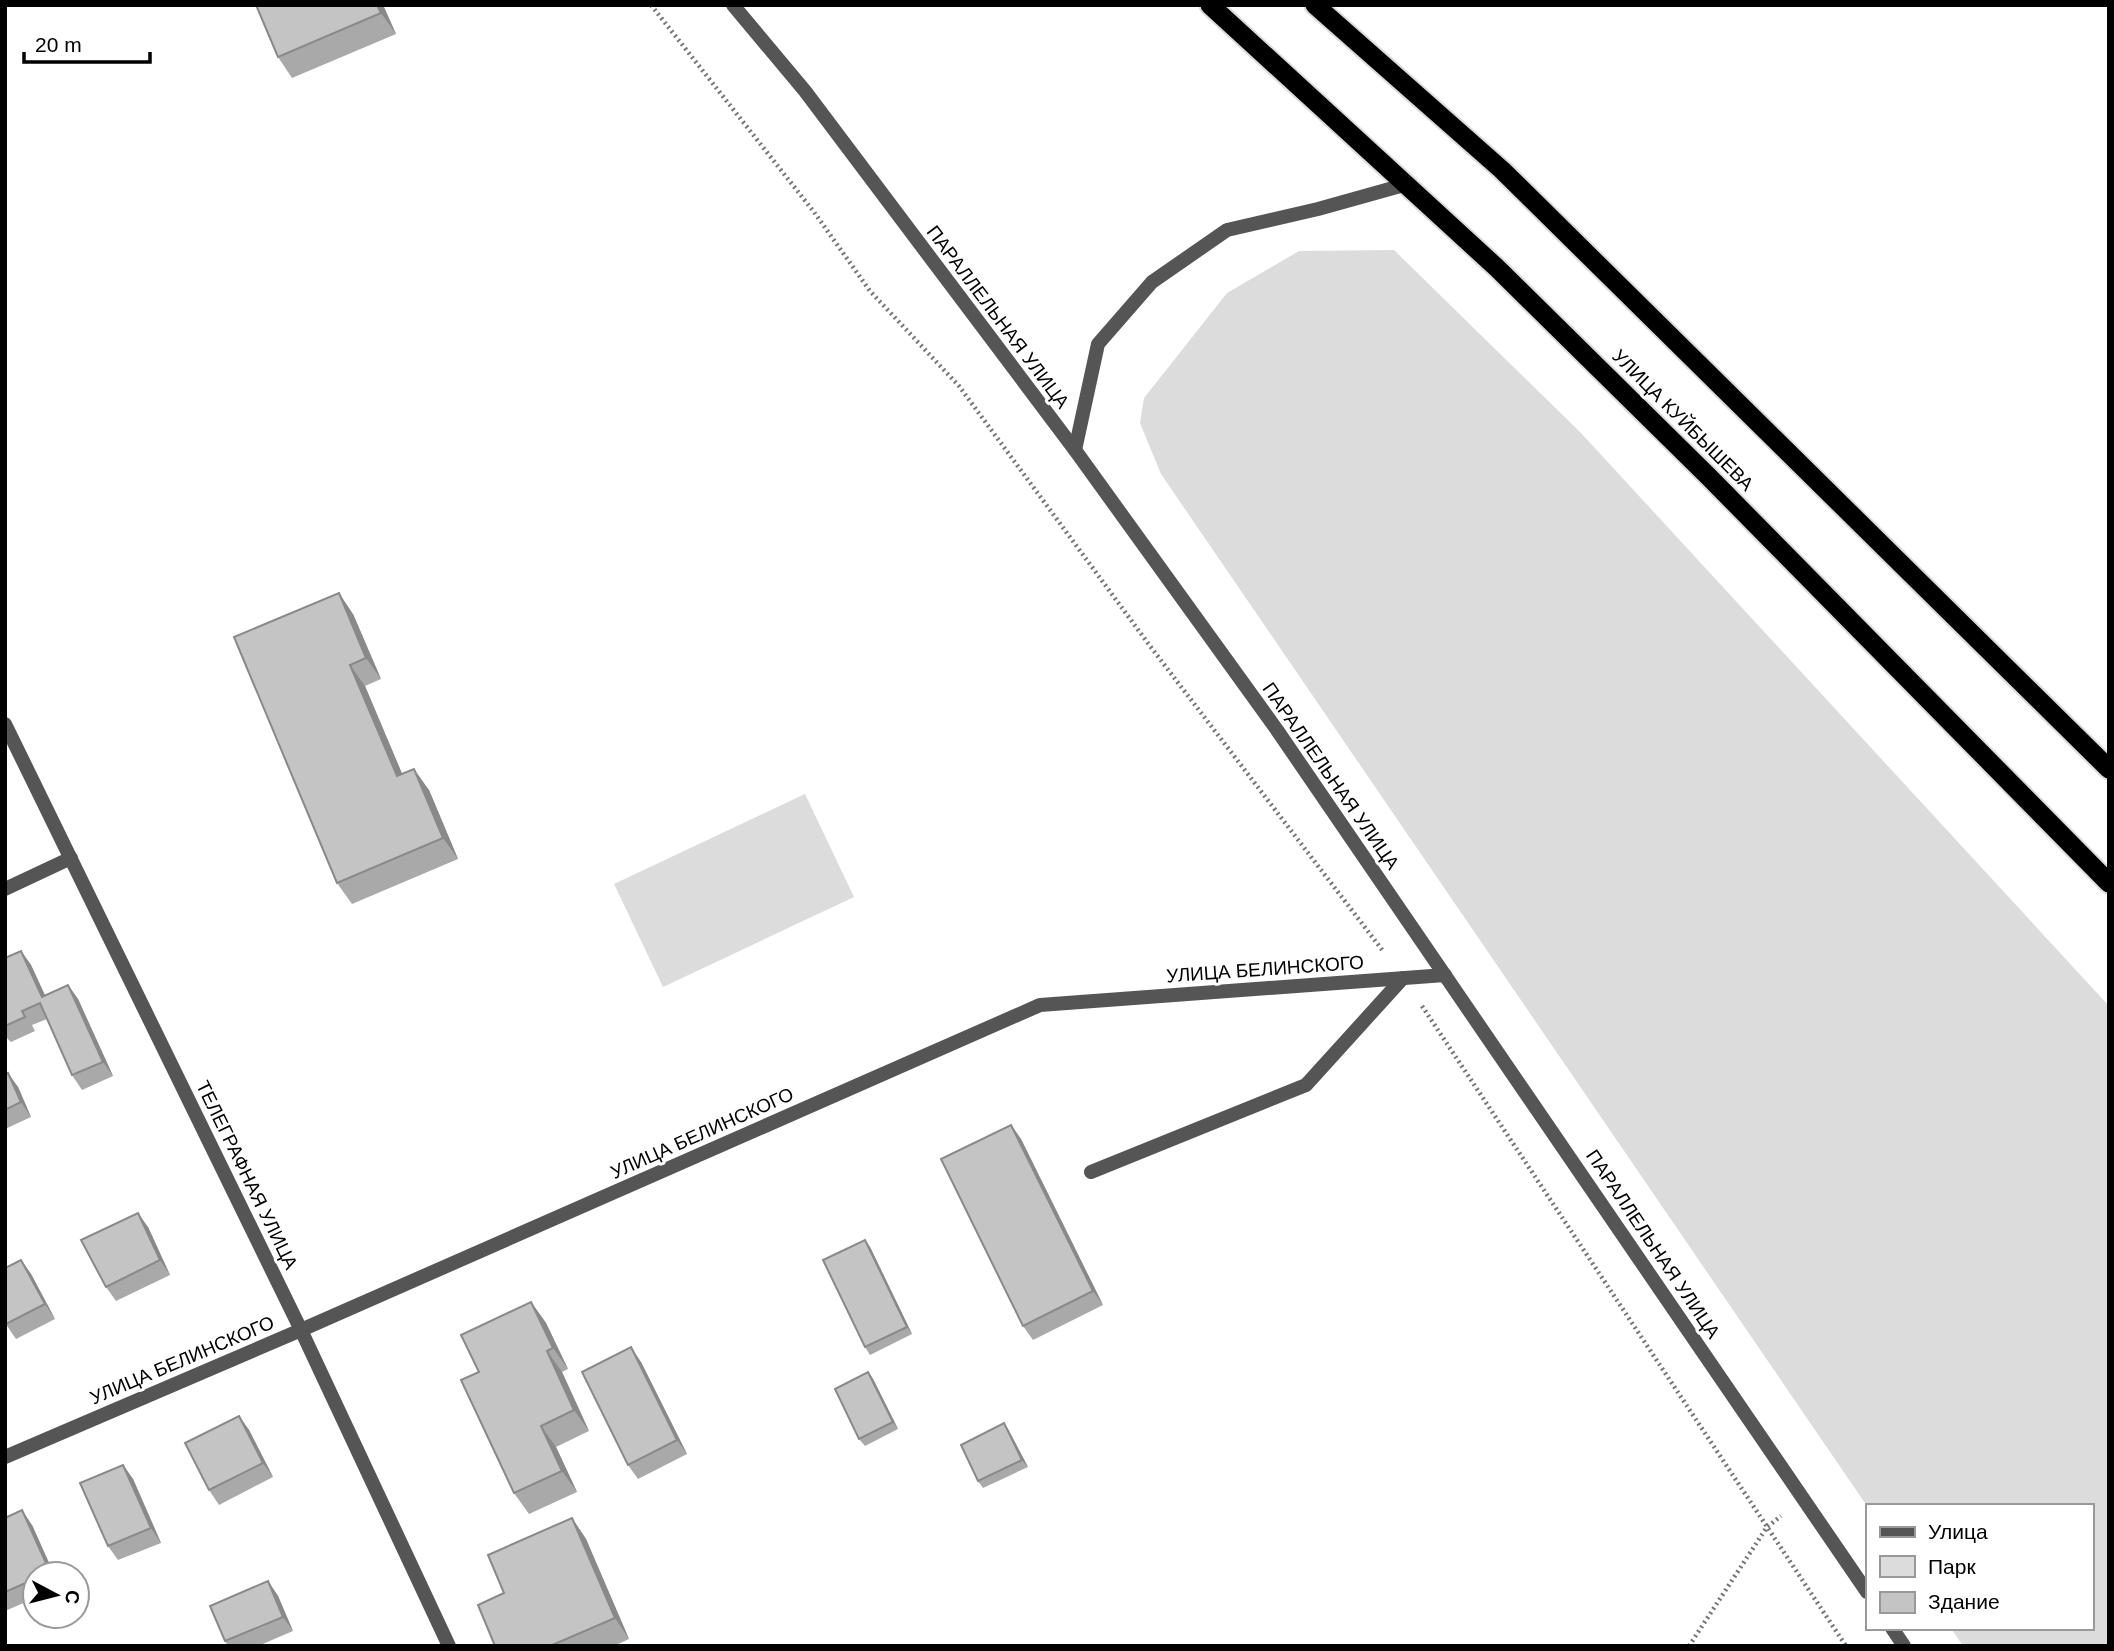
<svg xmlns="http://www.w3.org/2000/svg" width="2114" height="1651" font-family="Arial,sans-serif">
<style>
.green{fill:#dcdcdc}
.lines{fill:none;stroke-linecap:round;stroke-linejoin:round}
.trunk-casing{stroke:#dbdbdb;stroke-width:23}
.path{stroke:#777;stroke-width:4.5;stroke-dasharray:2 3.5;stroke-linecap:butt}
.service{stroke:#555;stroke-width:14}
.minor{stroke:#555;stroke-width:14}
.tertiary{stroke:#555;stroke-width:14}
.trunk{stroke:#000;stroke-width:19}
.wall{fill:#a9a9a9}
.shaded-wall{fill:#898989}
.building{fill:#c4c4c4;stroke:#898989;stroke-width:2}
.labels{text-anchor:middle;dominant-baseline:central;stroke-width:6;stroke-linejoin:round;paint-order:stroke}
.street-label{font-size:19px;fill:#000;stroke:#fff}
</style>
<rect width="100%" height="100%" fill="#fff"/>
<!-- green -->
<g class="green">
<polygon points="1394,250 1581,433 2109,1006 2109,1646 1963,1646 1951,1628 2091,1628 2091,1506 1867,1506 1161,474 1140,423 1144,398 1227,293 1299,251"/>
<polygon points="805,794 854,897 663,987 614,884"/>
</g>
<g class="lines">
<defs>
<g id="trunk">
<polyline points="1210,5 1497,268 1709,477 2109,883"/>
<polyline points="1315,5 1502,170 2109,769"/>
</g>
</defs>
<!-- trunk casing -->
<use href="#trunk" class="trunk-casing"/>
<!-- path -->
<g class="path">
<polyline points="651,5 814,212 870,291 959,386 1150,646 1383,951"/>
<polyline points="1422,1006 1846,1646"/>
<polyline points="1689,1646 1767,1527 1781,1516"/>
</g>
<!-- service -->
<g class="service">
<polyline points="1075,450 1098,344 1152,282 1227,230 1318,209 1404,185"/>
<polyline points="1091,1172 1306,1085 1403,978"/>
</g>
<!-- minor -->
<g class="minor">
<polyline points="5,724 301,1330 449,1646"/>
<polyline points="5,889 71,858"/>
<polyline points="5,1457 301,1330 1040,1005 1445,975"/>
</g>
<!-- tertiary -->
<g class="tertiary">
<polyline points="733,5 805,91 1075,450 1277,730 1867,1592"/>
<polyline points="1892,1628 1904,1646"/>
</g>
<!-- trunk -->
<use href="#trunk" class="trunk"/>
</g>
<!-- wall -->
<g class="wall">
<polygon points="383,5 396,34 292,78 278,57"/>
<polygon points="353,614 381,679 365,686 402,774 429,790 458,859 352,904 337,883"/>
<polygon points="21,951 31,965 45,995 68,985 78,999 113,1076 82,1090 72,1075 47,1019 32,1025 35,1031 11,1042 5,1036 5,958"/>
<polygon points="5,1074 18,1087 31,1117 5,1129"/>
<polygon points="1011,1125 1021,1139 1103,1305 1033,1340 1023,1326"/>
<polygon points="148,1227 170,1275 116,1301 106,1287"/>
<polygon points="870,1247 912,1334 870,1355 865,1347"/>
<polygon points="21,1260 31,1274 55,1319 16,1339 5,1323"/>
<polygon points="531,1302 546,1323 568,1369 562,1372 589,1431 556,1447 577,1492 529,1514 514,1493 479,1372"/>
<polygon points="641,1362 687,1454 638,1479 628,1465"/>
<polygon points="868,1372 873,1379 898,1429 865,1446 859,1439"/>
<polygon points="239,1416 249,1430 273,1477 219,1505 209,1490"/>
<polygon points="1009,1431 1028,1467 983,1488 978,1481"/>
<polygon points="123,1465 133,1479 161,1543 118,1560 108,1546"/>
<polygon points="5,1518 32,1525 54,1574 35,1574 35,1598 5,1611"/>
<polygon points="572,1518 586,1539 629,1639 614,1646 495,1646 504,1593"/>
<polygon points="268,1581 278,1596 293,1631 258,1646 228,1646 225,1641"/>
</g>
<!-- shaded-wall -->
<g class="shaded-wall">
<polygon points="377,5 383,5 396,34 381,13"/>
<polygon points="339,593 353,614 381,679 366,658"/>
<polygon points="350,665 365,686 412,797 397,776"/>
<polygon points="414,769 429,790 458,859 443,838"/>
<polygon points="21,951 31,965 52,1011 42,997"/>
<polygon points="68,985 78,999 113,1076 103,1062"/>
<polygon points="8,1073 18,1087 31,1117 21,1102"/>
<polygon points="1011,1125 1021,1139 1103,1305 1093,1291"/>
<polygon points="138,1213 148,1227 170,1275 160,1260"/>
<polygon points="865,1240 870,1247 912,1334 907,1327"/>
<polygon points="21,1260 31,1274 55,1319 45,1304"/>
<polygon points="531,1302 546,1323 568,1369 553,1348"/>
<polygon points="631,1347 641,1362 687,1454 677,1440"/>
<polygon points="547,1351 562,1372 589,1431 574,1410"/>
<polygon points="868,1372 873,1379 898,1429 893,1422"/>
<polygon points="239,1416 249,1430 273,1477 263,1463"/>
<polygon points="1004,1423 1009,1431 1028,1467 1022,1460"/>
<polygon points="541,1426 556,1447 577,1492 562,1471"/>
<polygon points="123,1465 133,1479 161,1543 151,1528"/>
<polygon points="22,1510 32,1525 54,1574 51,1574 50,1572"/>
<polygon points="572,1518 586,1539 629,1639 615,1618"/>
<polygon points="268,1581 278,1596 293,1631 283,1617"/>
</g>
<!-- building -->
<g class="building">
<polygon points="256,5 377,5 381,13 278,57"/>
<polygon points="339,593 366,658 350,665 397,776 414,769 443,838 337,883 234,637"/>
<polygon points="21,951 42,997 68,985 103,1062 72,1075 40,1003 22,1011 25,1017 5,1026 5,958"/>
<polygon points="8,1073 21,1102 5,1110 5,1074"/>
<polygon points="1011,1125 1093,1291 1023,1326 941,1159"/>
<polygon points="138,1213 160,1260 106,1287 81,1240"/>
<polygon points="865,1240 907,1327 865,1347 823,1260"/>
<polygon points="21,1260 45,1304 6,1324 5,1268"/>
<polygon points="531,1302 553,1348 547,1351 574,1410 541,1426 562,1471 514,1493 461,1380 479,1372 461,1335"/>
<polygon points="631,1347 677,1440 628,1465 582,1372"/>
<polygon points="868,1372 893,1422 859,1439 835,1389"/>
<polygon points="239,1416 263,1463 209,1490 185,1443"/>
<polygon points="1004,1423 1022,1460 978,1481 961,1445"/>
<polygon points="123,1465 151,1528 108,1546 80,1483"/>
<polygon points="22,1510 50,1572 45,1574 35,1574 35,1579 5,1592 5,1518"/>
<polygon points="572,1518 615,1618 550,1646 495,1646 478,1605 504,1593 488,1555"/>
<polygon points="268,1581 283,1617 225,1641 210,1606"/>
</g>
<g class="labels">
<!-- street labels -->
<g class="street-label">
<text transform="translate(998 317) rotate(53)">ПАРАЛЛЕЛЬНАЯ УЛИЦА</text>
<text transform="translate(1683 420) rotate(45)">УЛИЦА КУЙБЫШЕВА</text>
<text transform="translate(1331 776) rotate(55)">ПАРАЛЛЕЛЬНАЯ УЛИЦА</text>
<text transform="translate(1265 969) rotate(-4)">УЛИЦА БЕЛИНСКОГО</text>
<text transform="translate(702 1133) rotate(-24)">УЛИЦА БЕЛИНСКОГО</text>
<text transform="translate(247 1175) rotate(64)">ТЕЛЕГРАФНАЯ УЛИЦА</text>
<text transform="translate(1653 1244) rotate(56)">ПАРАЛЛЕЛЬНАЯ УЛИЦА</text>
<text transform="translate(182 1360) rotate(-23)">УЛИЦА БЕЛИНСКОГО</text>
</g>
</g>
<!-- border -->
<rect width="2114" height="1651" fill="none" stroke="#000000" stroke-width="14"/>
<!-- legend -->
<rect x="1866" y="1504" width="228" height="126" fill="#ffffff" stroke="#999999" stroke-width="2"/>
<rect x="1880" y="1527" width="35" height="10" fill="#555555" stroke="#999999" stroke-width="2"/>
<text x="1928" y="1539" font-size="21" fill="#000000">Улица</text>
<rect x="1880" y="1556" width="35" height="21" fill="#dcdcdc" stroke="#999999" stroke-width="2"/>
<text x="1928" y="1574" font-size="21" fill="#000000">Парк</text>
<rect x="1880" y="1592" width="35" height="21" fill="#c4c4c4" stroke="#999999" stroke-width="2"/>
<text x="1928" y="1609" font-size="21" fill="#000000">Здание</text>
<!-- north arrow -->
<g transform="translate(56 1595) rotate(97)"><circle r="33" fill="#ffffff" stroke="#999999" stroke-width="2"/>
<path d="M0-5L12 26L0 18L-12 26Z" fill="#000000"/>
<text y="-10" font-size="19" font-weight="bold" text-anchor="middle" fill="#000000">С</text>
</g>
<!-- scale -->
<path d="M24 52v10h126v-10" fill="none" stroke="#000000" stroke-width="3.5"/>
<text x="35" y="52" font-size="21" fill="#000000" stroke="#ffffff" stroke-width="5" paint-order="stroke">20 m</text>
</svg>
